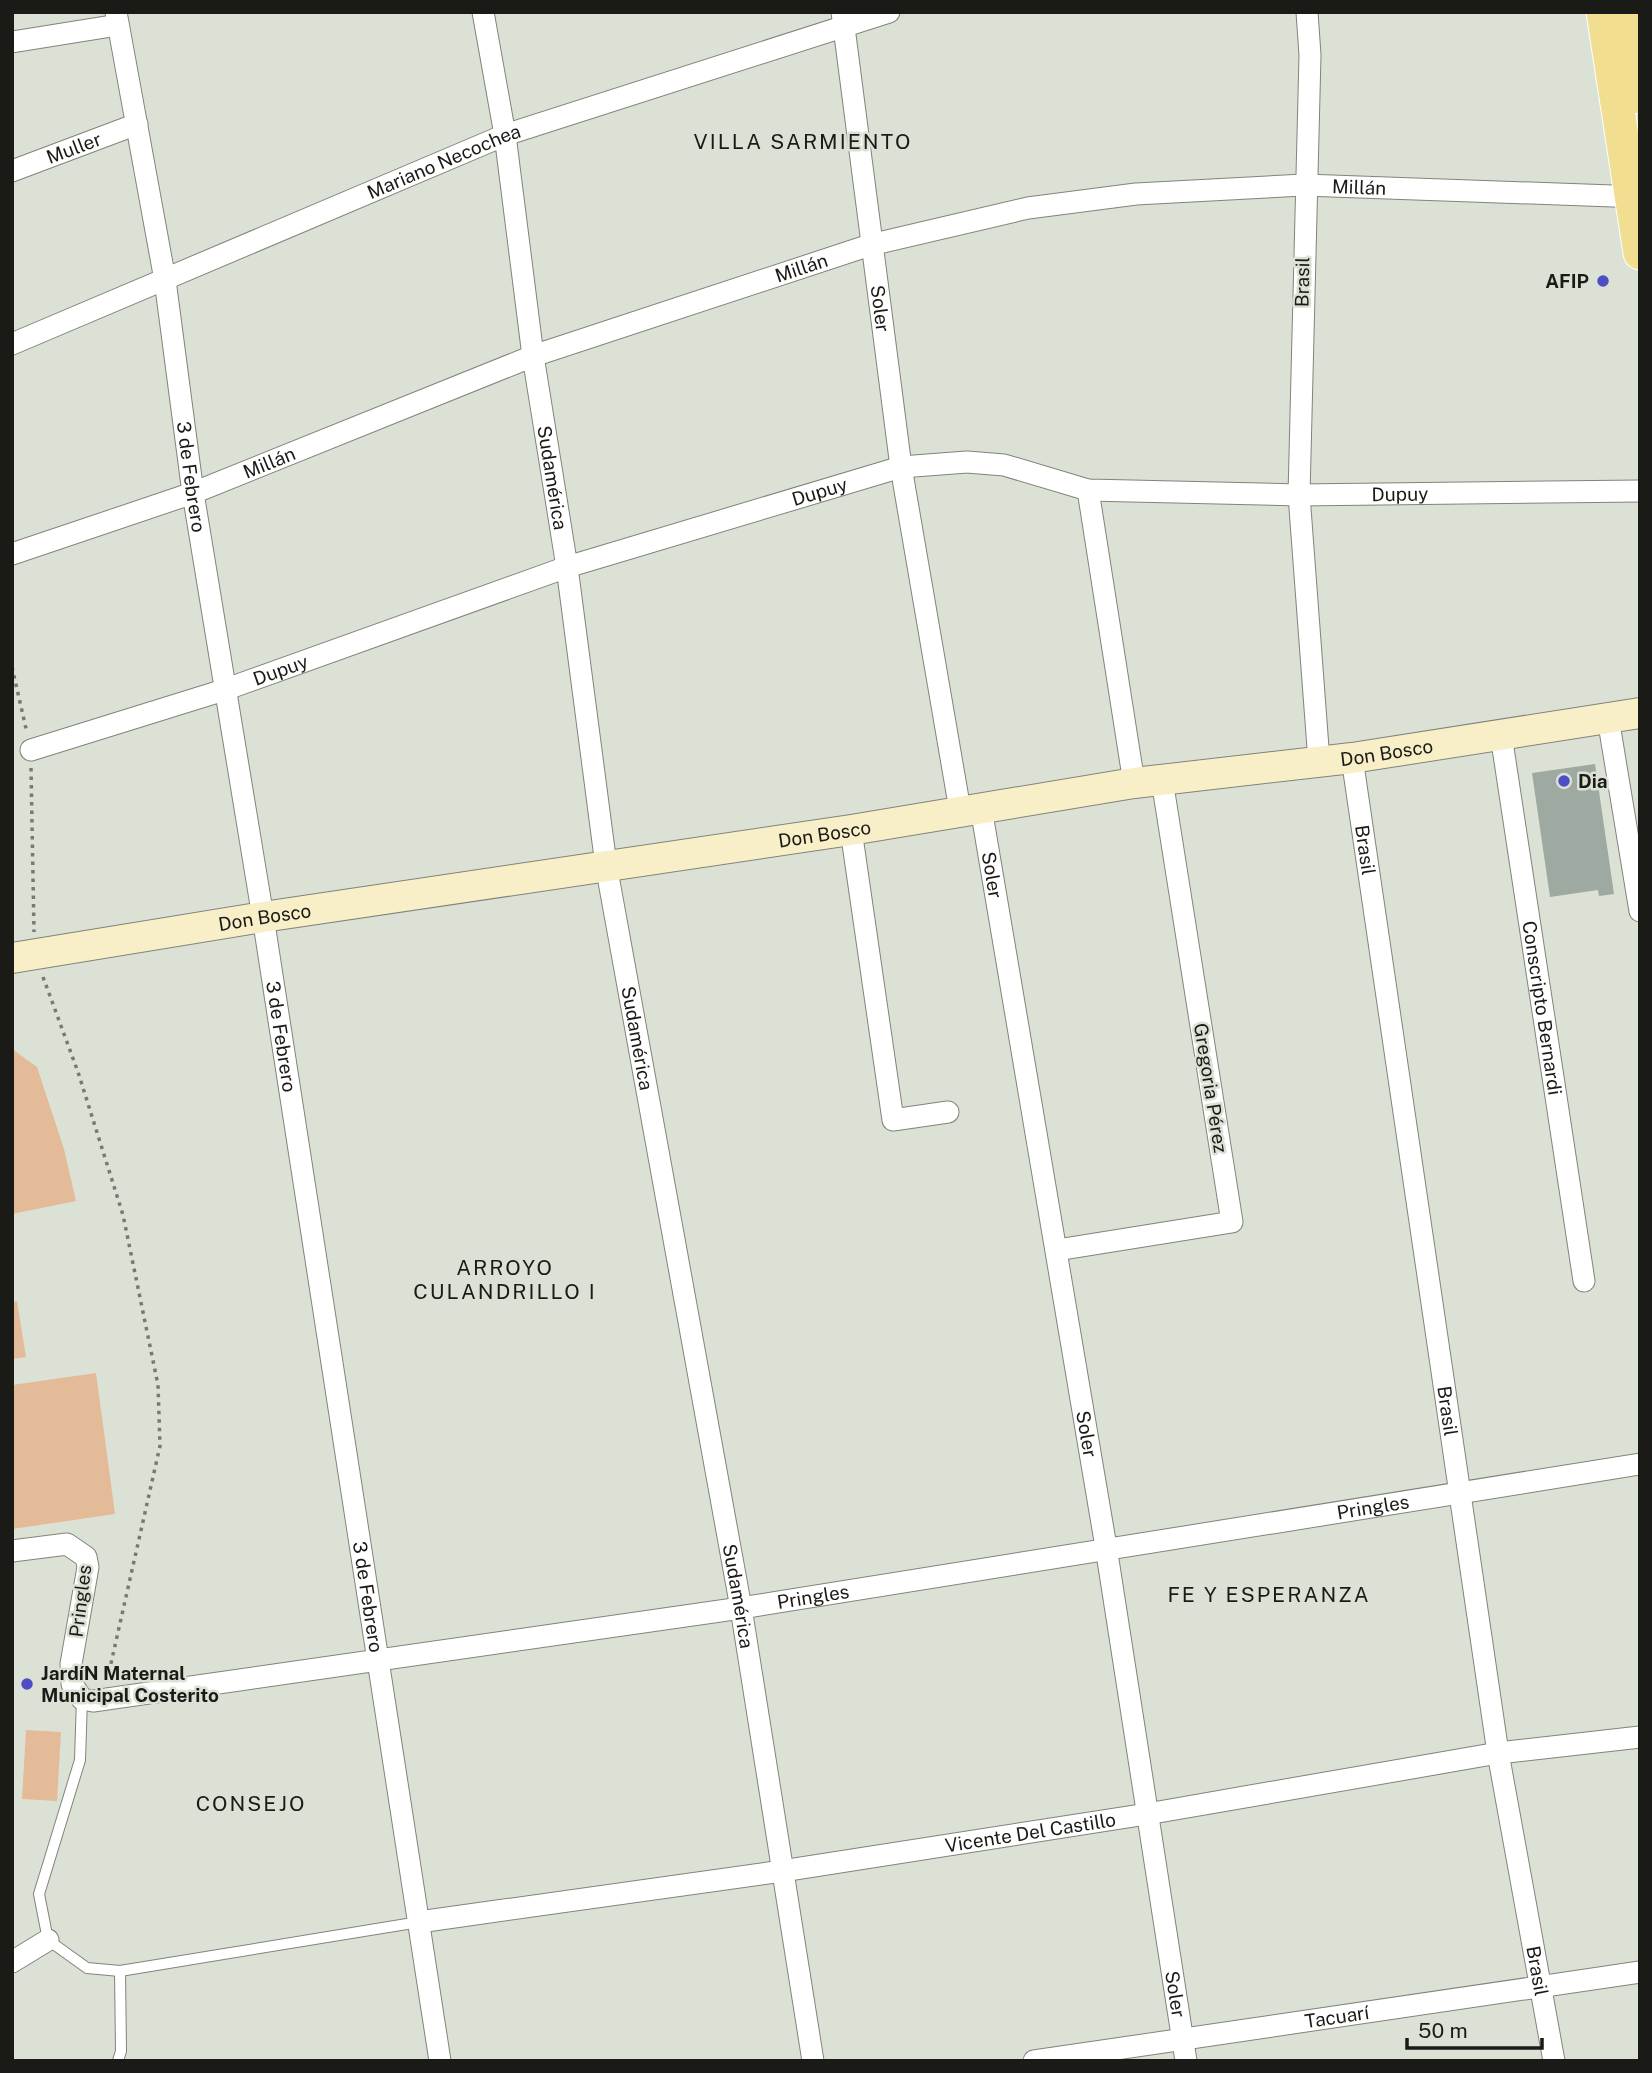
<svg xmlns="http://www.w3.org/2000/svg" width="1652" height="2073" font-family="'Public Sans',sans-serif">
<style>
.pitch{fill:#e3bb98}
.building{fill:#9ea9a1}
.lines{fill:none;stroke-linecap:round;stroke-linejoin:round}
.service-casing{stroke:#80847a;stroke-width:12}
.minor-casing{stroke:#80847a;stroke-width:23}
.secondary-casing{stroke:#80847a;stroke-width:32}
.primary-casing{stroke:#fff;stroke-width:35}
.path{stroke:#777a72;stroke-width:3.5;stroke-dasharray:3.5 5;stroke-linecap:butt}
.service{stroke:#fff;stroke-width:10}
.minor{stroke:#fff;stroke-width:21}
.secondary{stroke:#f8eec8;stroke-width:30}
.primary{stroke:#f2de90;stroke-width:33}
.poi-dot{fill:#4f4dc3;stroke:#dce1d5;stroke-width:2.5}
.labels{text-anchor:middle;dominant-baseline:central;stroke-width:5;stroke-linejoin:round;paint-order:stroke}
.street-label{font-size:19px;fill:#1a1b17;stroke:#dce1d5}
.poi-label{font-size:19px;font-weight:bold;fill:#1a1b17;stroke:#dce1d5;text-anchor:start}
.neighbourhood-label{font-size:21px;letter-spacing:2px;fill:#1a1b17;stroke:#dce1d5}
</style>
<rect width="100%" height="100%" fill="#dce1d5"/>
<!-- pitch -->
<g class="pitch">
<polygon points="12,1049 37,1067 64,1149 76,1201 12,1214"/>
<polygon points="17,1301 26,1357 12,1359 12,1302"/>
<polygon points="96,1373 115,1514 12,1529 12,1385"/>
<polygon points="26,1730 61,1732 57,1801 22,1799"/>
</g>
<!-- building -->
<polygon class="building" points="1595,764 1614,894 1599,896 1598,890 1550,897 1532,773"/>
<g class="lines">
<defs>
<g id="service">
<polyline points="82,1699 80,1760 39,1894 48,1940 87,1968 120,1971 419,1922"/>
<polyline points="118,2061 121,2051 120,1971"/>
</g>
<g id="minor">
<path id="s1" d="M116,12l49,268 28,213 70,424 177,1144"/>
<path id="s2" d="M483,12l22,123 28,221 34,211 39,298 135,743 72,453"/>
<path id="s3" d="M842,12l59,455 59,343"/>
<polyline points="1307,12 1310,55 1299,495 1319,761"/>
<polyline points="12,42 118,25"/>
<path id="s4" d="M12,171l125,-47"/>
<path id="s5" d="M12,344l493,-209 384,-123"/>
<polyline points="1088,490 1134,783"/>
<path id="s6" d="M12,554l181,-61 340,-137 337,-111 158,-37 108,-14 168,-9 336,12"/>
<polyline points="1608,718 1640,911"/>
<path id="s7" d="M1501,735l83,546"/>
<path id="s8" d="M31,750l193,-60 343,-123 334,-100 66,-5 37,3 84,25 211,5 341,-4"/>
<path id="s9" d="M1352,758l146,995 56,308"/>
<path id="s10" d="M981,808l125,739 80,514"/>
<polyline points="851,830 893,1120 948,1112"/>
<polyline points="1057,1250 1232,1222 1162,780"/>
<path id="s11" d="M12,1551l55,-7 19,13 2,10 -17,97 1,20 10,15 11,2 648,-93 899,-144"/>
<path id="s12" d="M419,1922l363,-51 365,-57 351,-61 142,-16"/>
<polyline points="12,1962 48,1940"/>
<path id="s13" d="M1034,2061l606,-89"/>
</g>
<g id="secondary">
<path id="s14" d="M12,958l251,-41 588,-87 283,-47 218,-25 288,-45"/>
</g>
<g id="primary">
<polyline points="1603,12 1640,253"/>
<polyline points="1627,20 1640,97"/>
</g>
</defs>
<!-- service casing -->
<use href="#service" class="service-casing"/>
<!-- minor casing -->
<use href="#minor" class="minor-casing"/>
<!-- secondary casing -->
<use href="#secondary" class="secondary-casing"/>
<!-- primary casing -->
<use href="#primary" class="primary-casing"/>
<!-- path -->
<g class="path">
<polyline points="12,667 27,733"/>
<polyline points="31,768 34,932"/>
<polyline points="43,977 78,1072 123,1215 158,1385 160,1446 107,1681"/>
</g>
<!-- service -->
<use href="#service" class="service"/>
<!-- minor -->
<use href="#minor" class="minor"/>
<!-- secondary -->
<use href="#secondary" class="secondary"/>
<!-- primary -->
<use href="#primary" class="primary"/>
</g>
<!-- markers -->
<g class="poi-dot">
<circle cx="1603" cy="281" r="7"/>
<circle cx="1564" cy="781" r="7"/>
<circle cx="27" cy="1684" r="7"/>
</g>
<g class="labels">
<!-- street labels -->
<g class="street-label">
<text stroke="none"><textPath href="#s4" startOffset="66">Muller</textPath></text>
<text stroke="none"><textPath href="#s5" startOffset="469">Mariano Necochea</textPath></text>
<text stroke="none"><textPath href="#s6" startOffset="1407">Millán</textPath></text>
<text stroke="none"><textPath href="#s6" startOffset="840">Millán</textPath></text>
<text transform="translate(1302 282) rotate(-89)">Brasil</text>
<text stroke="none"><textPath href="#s3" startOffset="299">Soler</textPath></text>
<text stroke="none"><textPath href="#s6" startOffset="273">Millán</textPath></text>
<text stroke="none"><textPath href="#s1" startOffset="471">3 de Febrero</textPath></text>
<text stroke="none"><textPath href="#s2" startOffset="471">Sudamérica</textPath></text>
<text stroke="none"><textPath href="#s8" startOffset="830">Dupuy</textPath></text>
<text stroke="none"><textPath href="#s8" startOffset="1418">Dupuy</textPath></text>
<text stroke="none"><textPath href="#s8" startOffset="262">Dupuy</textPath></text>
<text stroke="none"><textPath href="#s14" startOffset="1390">Don Bosco</textPath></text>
<text stroke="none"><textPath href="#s14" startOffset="822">Don Bosco</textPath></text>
<text stroke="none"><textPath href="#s9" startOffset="93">Brasil</textPath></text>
<text stroke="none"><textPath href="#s10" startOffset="68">Soler</textPath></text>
<text stroke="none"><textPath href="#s14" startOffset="256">Don Bosco</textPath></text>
<text stroke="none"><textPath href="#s7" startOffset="276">Conscripto Bernardi</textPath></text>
<text stroke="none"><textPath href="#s1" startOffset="1038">3 de Febrero</textPath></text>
<text stroke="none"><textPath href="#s2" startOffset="1038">Sudamérica</textPath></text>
<text transform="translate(1211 1088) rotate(81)">Gregoria Pérez</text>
<text stroke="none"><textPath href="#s9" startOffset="660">Brasil</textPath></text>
<text stroke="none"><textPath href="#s10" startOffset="635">Soler</textPath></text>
<text stroke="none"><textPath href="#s11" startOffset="1531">Pringles</textPath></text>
<text stroke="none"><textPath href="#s1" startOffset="1605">3 de Febrero</textPath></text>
<text stroke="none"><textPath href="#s2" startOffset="1605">Sudamérica</textPath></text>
<text stroke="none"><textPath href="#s11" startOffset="964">Pringles</textPath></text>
<text transform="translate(80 1601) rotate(-83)">Pringles</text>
<text stroke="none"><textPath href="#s12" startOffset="618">Vicente Del Castillo</textPath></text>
<text stroke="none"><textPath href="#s9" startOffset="1227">Brasil</textPath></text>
<text stroke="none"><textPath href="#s10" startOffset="1202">Soler</textPath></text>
<text stroke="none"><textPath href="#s13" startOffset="306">Tacuarí</textPath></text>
</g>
<!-- poi labels -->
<g class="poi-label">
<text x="1589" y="281" text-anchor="end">AFIP</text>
<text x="1578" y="781">Dia</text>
<text x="41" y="1673">JardíN Maternal<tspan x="41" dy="22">Municipal Costerito</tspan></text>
</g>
<!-- neighbourhood labels -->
<g class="neighbourhood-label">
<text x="803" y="141">VILLA SARMIENTO</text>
<text x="505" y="1267">ARROYO<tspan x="505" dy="24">CULANDRILLO I</tspan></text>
<text x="1269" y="1594">FE Y ESPERANZA</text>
<text x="251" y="1803">CONSEJO</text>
</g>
</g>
<!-- border -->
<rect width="1652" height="2073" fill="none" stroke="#1a1b17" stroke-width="28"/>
<!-- scale -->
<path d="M1407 2038v10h135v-10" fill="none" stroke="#1a1b17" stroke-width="3.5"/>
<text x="1418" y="2038" font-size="21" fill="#1a1b17" stroke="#dce1d5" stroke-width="5" paint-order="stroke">50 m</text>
</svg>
